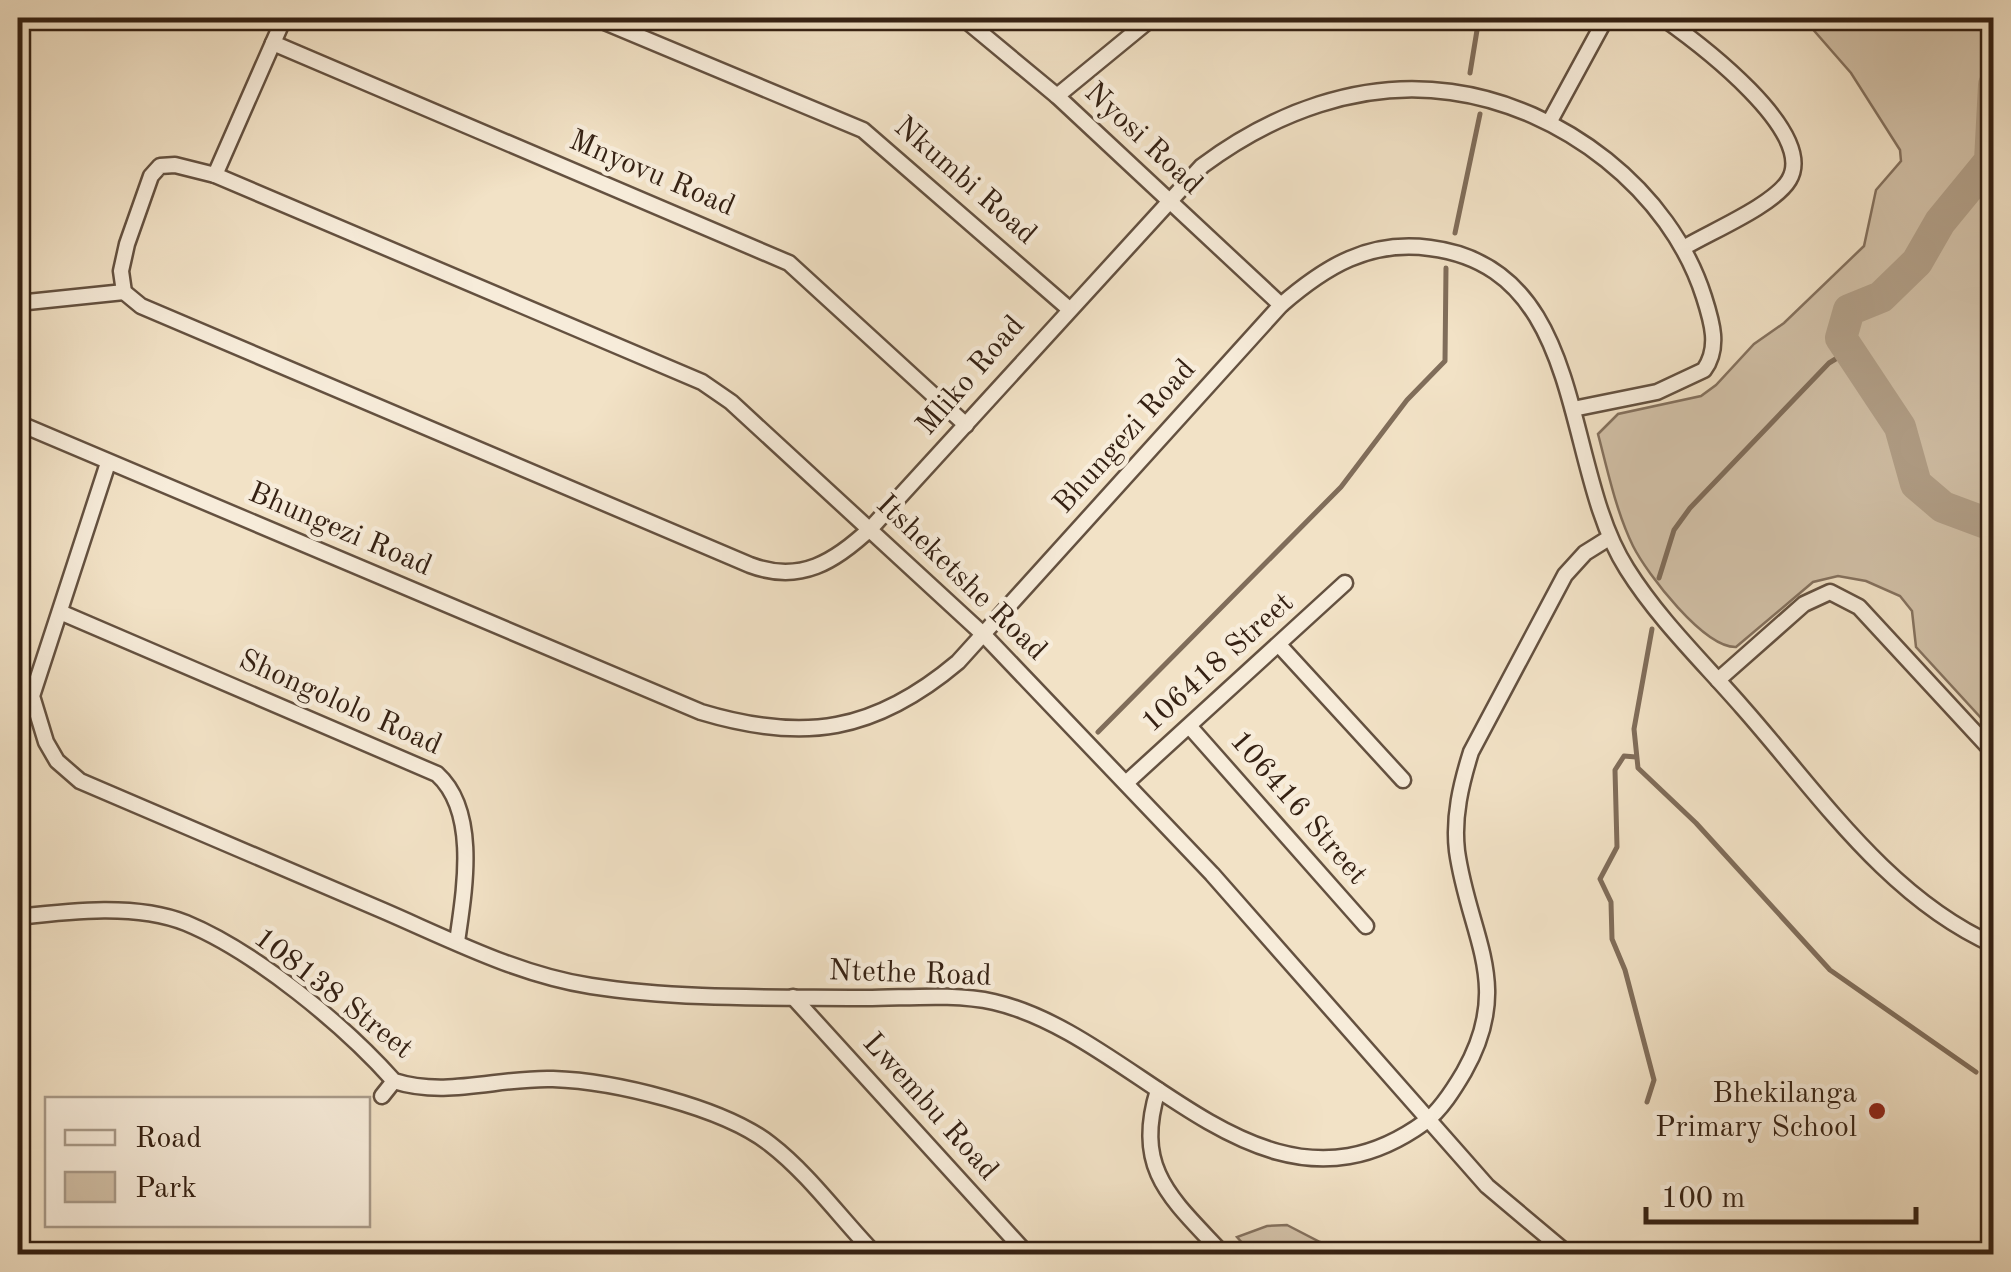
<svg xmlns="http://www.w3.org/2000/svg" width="2011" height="1272" font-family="'Old Standard TT',serif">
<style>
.green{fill:#d2c1a8;stroke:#84715e;stroke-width:2.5}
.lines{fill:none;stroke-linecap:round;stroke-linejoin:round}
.stream{stroke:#806d5a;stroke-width:5}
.river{stroke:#b2a089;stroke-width:32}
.minor-casing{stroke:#645140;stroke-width:19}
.minor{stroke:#f7ecda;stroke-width:14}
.poi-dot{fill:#8f2418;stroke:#f7ecda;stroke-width:4}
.labels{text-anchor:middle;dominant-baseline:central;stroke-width:9;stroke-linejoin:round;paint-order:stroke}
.street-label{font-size:30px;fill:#352113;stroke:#f7ecda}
.poi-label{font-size:30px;fill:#352113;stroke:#f7ecda;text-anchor:end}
</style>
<rect width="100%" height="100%" fill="#f2e2c6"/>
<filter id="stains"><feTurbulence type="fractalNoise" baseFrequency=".002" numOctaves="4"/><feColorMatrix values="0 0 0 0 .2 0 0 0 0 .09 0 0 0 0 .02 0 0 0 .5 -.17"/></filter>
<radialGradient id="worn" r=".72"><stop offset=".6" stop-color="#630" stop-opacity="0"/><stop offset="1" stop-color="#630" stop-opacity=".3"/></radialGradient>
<!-- green -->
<g class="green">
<path d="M1803,18h190v702l-11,-1 -66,-72 -4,-36 -12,-15 -34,-15 -28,-5 -25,6 -77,65c-32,1 -89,-73 -103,-101 -17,-35 -25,-74 -35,-112l20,-20 83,-18 15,-11 38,-41 30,-21 80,-77 12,-56 25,-29 -1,-11 -49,-77z"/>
<polygon points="1287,1225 1320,1242 1379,1254 1252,1254 1237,1237 1267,1226"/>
</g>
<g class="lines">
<!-- stream -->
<g class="stream">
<polyline points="1470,73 1479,18"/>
<polyline points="1455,233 1480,114"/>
<polyline points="1659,578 1674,530 1690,508 1829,363 1852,349"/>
<polyline points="1652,629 1634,729 1638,768 1696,823 1830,970 1976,1072"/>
<polyline points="1098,732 1341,487 1407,400 1445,361 1446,268"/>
<polyline points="1636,757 1624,756 1615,770 1617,847 1600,879 1611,902 1612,939 1625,970 1654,1080 1647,1102"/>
</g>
<!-- river -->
<polyline class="river" points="1994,85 1990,161 1940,222 1917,262 1881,297 1849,310 1841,338 1900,427 1916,484 1943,507 1994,526"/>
<defs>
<g id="minor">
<polyline points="595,18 863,130 1068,308"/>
<polyline points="963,18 1057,96 1281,305"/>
<path d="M1663,18c34,24 155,114 126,162 -15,25 -77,51 -104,67"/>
<polyline points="273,43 789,263 966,425"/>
<polyline points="1057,96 1152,18"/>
<polyline points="1550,121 1606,18"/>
<polyline points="215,175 284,18"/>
<polyline points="18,303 124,292"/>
<path d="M18,423l683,289c103,31 174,20 257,-50l323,-357c45,-39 88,-65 149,-57 159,20 131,219 197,321 32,51 77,94 116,139 75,85 145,190 251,237"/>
<path d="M108,463l-76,233 14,46 11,19 23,20c102,43 203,87 304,130 67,29 135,64 207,75 90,14 184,11 275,12 41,0 88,-5 128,4 147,34 269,238 431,120 16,-12 29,-33 39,-50 50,-88 5,-135 -7,-221 -4,-34 4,-67 14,-99l94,-177 20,-22 24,-15"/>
<path d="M60,612l377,162c42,38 27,118 20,168"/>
<polyline points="1280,646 1403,780"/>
<polyline points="1718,680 1804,604 1830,592 1859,607 1994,753"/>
<polyline points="1190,727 1366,926"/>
<polyline points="1126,783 1345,583"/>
<path d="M18,917c52,-6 118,-14 168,6 70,29 158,102 208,158 53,17 106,-4 159,-2 60,2 170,28 217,65 39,30 71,75 105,110"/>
<polyline points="793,997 1027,1254"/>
<path d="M1158,1090c-25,80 14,109 65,164"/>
<polyline points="382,1096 394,1081"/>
<path d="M1568,1254l-81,-68 -275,-312 -228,-239 -253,-233 -29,-20 -487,-207 -40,-10 -15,1 -9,10 -24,68 -6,27 3,21 17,14 609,259c50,19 85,-3 122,-38l330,-361c71,-53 159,-87 249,-74 111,15 219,98 253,205 8,25 16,51 0,73l-47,22 -84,17"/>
</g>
</defs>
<!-- minor casing -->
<use href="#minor" class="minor-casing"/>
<!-- minor -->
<use href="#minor" class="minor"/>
</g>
<!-- markers -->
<circle class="poi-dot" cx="1877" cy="1111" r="10"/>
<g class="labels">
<!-- street labels -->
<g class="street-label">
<text transform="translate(1143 139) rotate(43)">Nyosi Road</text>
<text transform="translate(652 174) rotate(23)">Mnyovu Road</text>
<text transform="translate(965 181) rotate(41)">Nkumbi Road</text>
<text transform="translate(971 376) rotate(-49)">Mliko Road</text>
<text transform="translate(1125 437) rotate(-48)">Bhungezi Road</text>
<text transform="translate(340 530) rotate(23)">Bhungezi Road</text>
<text transform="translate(961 578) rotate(44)">Itsheketshe Road</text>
<text transform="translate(1218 663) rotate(-42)">106418 Street</text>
<text transform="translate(340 703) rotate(24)">Shongololo Road</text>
<text transform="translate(1298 808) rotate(49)">106416 Street</text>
<text transform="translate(910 974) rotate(2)">Ntethe Road</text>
<text transform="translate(333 994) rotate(38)">108138 Street</text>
<text transform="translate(930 1107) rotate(48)">Lwembu Road</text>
</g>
<!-- poi labels -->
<g class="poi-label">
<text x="1857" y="1094">Bhekilanga<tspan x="1857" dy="34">Primary School</tspan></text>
</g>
</g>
<!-- margin -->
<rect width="2011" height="1272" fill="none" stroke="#f2e2c6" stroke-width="60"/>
<rect x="20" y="20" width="1971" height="1232" fill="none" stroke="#352113" stroke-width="5"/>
<rect x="30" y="30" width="1951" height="1212" fill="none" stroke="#352113" stroke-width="2.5"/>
<!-- legend -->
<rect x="45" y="1097" width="325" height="130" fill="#f7ecda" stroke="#a99b8a" stroke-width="2.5"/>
<rect x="65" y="1130" width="50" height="15" fill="#f7ecda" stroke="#a99b8a" stroke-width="2.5"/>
<text x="135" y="1147" font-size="30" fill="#352113">Road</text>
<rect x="65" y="1172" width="50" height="30" fill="#d2c1a8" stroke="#a99b8a" stroke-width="2.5"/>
<text x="135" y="1197" font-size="30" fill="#352113">Park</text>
<!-- scale -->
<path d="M1646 1207v15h270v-15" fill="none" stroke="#352113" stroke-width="5"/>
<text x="1661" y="1207" font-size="30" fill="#352113" stroke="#f7ecda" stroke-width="8" paint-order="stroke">100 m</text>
<rect width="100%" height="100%" filter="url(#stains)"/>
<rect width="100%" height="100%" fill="url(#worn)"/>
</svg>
